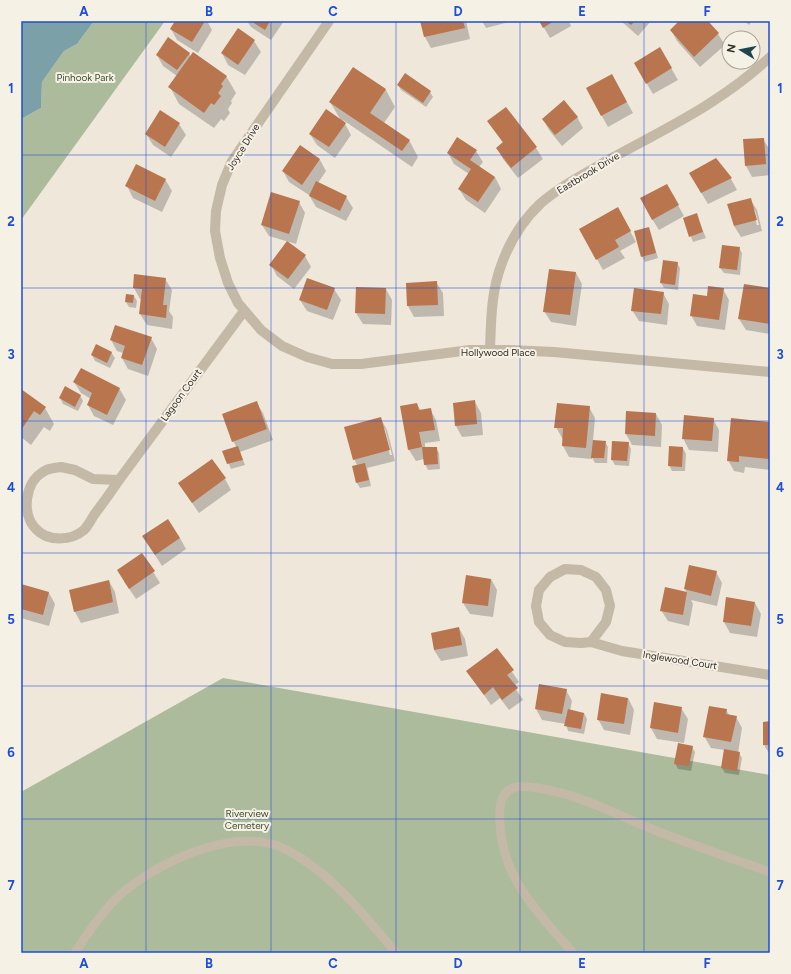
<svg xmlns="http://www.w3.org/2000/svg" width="791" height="974" font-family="Figtree,sans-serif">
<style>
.green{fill:#acbb9c}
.water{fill:#7ca0a8}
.shadow{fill:#0003;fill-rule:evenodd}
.building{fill:#b8754e}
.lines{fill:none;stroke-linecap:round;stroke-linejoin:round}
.lane{stroke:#c4b8a7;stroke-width:9}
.street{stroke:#c4b8a7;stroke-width:10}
.grid{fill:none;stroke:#1d4ed8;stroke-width:1;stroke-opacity:0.55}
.labels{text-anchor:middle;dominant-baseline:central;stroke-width:4;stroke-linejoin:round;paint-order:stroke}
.park-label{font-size:10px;fill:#3d4d2d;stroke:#f6f1e5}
.street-label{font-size:10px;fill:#322c27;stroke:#f6f1e5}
.neatline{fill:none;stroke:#1d4ed8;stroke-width:1.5}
.grid-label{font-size:13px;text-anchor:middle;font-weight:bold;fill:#1d4ed8}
</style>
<rect width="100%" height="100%" fill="#eee7da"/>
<!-- green -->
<g class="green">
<polygon points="94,21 165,21 21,220 21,119 41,108 42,82 64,51 77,44"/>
<polygon points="223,678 770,775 770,953 21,953 21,792"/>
</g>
<!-- water -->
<polygon class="water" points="21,21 94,21 77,44 64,51 42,82 41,108 21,119"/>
<!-- shadow -->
<g class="shadow">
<polygon points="176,21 207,21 212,30 198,53 177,40 171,29"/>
<polygon points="247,21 284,21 271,40 251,27"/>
<polygon points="421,21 466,21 470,39 431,48 425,37"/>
<polygon points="482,21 509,21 509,22 486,28"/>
<polygon points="540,21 569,21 571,26 550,38"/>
<polygon points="621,21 651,21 638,36"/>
<polygon points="681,21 707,21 718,34 725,45 700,67 677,41 671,30"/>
<polygon points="744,21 752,21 749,25"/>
<polygon points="254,41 261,52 245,75 228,65 222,53"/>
<polygon points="660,49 678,80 653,94 635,64"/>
<polygon points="189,53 191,57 226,76 236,93 231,101 232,103 228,109 230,113 224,121 221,119 214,128 179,104 170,87 177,76 163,66 157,55"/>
<polygon points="353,68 386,90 395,107 384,123 409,140 418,157 412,167 343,120 351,135 335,158 317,145 310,134 342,122 330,102"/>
<polygon points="398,85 430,92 433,97 426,107 401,90"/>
<polygon points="618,86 633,113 608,127 587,89"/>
<polygon points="506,108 536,148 543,159 518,178 503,159 497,148 503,143 488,122"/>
<polygon points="161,112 179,124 186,135 171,157 153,145 146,134"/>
<polygon points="577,117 583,128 562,146 549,130 543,119"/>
<polygon points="763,139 770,150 770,175 752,177 746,166"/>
<polygon points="300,146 320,160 326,171 318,183 346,197 353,208 346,221 316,207 309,195 289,182 283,171"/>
<polygon points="476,151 483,162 479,167 495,177 501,189 485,213 466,200 459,189 469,174 454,164 448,153"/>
<polygon points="715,159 731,179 737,190 708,204 690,174"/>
<polygon points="165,179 172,191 162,212 133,198 127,186"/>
<polygon points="673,196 684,216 659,230 652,219"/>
<path d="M750,199l7,11 5,21 -21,6 -7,-11 -5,-21zM753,210h2l4,15h-2z"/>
<polygon points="299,202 305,213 296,244 269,236 262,225"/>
<polygon points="696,214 706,238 693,242 684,219"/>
<polygon points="624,220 636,242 620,251 625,258 603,270 580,229"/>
<polygon points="648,228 651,234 658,258 645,262 642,256"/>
<polygon points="739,248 742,253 740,275 724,273 720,268"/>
<polygon points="305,256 311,267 294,289 277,276 271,265"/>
<polygon points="677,263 680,268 678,290 664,288 661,283"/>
<polygon points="576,273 582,284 576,326 551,322 544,311"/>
<polygon points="165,279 172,290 169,311 173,317 172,329 147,325 140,314 142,299 140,299 134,288"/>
<polygon points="436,282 443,293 444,316 414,317 408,306"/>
<polygon points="334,289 341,300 333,320 307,311 300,300"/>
<polygon points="386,289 392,300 391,325 363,324 356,313"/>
<polygon points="723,289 729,300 725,330 697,326 691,315 708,297"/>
<polygon points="770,289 770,334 746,330 739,319"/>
<polygon points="663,293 669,304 667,325 639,321 632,310"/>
<polygon points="134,296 137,301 136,308 129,307 126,302"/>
<polygon points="151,338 157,349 148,376 128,369 122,358 123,353 117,351 111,340"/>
<polygon points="96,345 111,352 115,358 110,368 95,361 92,355"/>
<polygon points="74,382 119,388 126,400 113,425 94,416 88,405 91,399 81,393"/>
<polygon points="21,390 45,408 54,424 50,431 44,427 31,445 21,437"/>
<polygon points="80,395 83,401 78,411 63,404 60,398"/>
<polygon points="256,402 263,413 273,440 240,452 245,465 231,469 224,452 237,448 233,441"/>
<polygon points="475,402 481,413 483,435 462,437 456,426 454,404"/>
<polygon points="417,404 421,411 430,409 436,420 440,441 425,443 425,448 436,448 439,453 440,469 428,470 425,464 424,459 416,461 409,450"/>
<polygon points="589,407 595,418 593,441 605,442 608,447 607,463 595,463 592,457 592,459 569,457 563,446 563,439 562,438 556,427"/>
<polygon points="656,414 662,425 661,447 632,445 626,434"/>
<path d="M381,419l6,11 8,31 -28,7 4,18 -11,2 -3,-5 -4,-17 4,-1 -3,-6zM383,429h2l7,26h-2z"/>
<polygon points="713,419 719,430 718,452 689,450 683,438"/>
<polygon points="732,419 770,423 770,470 745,467 744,473 734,471 728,460"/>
<polygon points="628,443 631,449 629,466 615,465 612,460"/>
<polygon points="683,448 686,454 685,471 672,471 669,465"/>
<polygon points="225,479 231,490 199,513 179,484"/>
<polygon points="143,536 180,538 186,549 162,566"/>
<polygon points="142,554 160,583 136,599 124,581"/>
<polygon points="690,566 716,572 722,583 717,606 691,600 693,604 689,626 668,621 661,610 666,589 687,593 685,589"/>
<polygon points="491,579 497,590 493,617 470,614 463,603"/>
<polygon points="109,581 115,592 119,613 81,623 75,612 70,591"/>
<polygon points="21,585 49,593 55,604 49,626 21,618"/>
<polygon points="755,603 761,614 757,637 730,633 724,622"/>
<polygon points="459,628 465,639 468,656 441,661 434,650"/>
<polygon points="497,650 519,682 514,686 523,700 509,710 500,698 491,705 468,672"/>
<polygon points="566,690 572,701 570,711 584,713 587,719 584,734 568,731 566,724 542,720 536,709"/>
<polygon points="628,698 634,710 630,735 604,730 598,719"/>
<polygon points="681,708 688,719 684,743 657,739 651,728"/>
<polygon points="726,710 730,716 736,717 742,728 738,753 739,753 742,758 739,775 725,773 722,768 725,750 711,748 704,736"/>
<polygon points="764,722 770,722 770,755 764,745"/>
<polygon points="692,747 695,752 691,771 678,769 675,763"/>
</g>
<!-- building -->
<g class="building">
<polygon points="175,21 205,21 192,42 170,29"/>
<polygon points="251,21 270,21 265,30"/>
<polygon points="420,21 463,21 465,28 424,37"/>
<polygon points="539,21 554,21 543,28"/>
<polygon points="626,21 635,21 631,25"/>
<polygon points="679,21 708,21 719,33 694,57 670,30"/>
<polygon points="238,28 255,40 238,65 221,53"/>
<polygon points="168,37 190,53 177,70 156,55"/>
<polygon points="660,47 672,68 646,84 634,63"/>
<polygon points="193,52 227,76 221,84 223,86 218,93 221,96 214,105 211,103 204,113 168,87"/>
<polygon points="353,67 386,89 370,113 410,140 402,151 329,102"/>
<polygon points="405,73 431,91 423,103 397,85"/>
<polygon points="612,74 627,102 601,116 586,88"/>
<polygon points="564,100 578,117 555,135 542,119"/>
<polygon points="506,107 537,147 511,168 496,148 503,142 487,121"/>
<polygon points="326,109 346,123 329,147 309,134"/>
<polygon points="160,110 180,123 165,147 145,134"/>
<polygon points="457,137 477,150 470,160 495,177 478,202 458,189 471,169 447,153"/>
<polygon points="764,138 766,164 745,166 743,139"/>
<polygon points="300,145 320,159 302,185 282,171"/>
<polygon points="716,158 732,178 701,193 689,173"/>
<polygon points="136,164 166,179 155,201 125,186"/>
<polygon points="316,181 347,196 340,211 309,196"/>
<polygon points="667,184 679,205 652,220 640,198"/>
<polygon points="271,192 300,201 289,234 261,225"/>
<polygon points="751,198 757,220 734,226 727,204"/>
<polygon points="618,207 631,231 615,240 619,247 596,260 579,229"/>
<polygon points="697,213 703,232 689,237 683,218"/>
<polygon points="649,227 656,253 641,257 634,231"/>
<polygon points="287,241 306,255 288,279 269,265"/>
<polygon points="722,245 740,247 737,270 719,268"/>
<polygon points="663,260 678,262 675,285 660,283"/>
<polygon points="549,269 576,272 570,315 543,312"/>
<polygon points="134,274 166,278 163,305 167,305 166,318 139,314 142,289 133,288"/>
<polygon points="307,278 335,288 327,310 299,300"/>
<polygon points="437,281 438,305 407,306 406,283"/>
<polygon points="744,284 770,288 770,324 738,319"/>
<polygon points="708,286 724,288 719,320 690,316 693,294 707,296"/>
<polygon points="356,287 386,288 385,314 355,313"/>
<polygon points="634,288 664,292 661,314 631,311"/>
<polygon points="126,294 134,295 133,303 125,302"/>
<polygon points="115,325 152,337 142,365 121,358 125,346 110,340"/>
<polygon points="96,344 112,352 107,363 91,355"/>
<polygon points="81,368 120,388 107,415 87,405 92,393 73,382"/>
<polygon points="65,386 81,395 75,407 59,398"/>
<polygon points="21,389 46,407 40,415 34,411 21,430"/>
<polygon points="475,400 477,424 455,426 453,403"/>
<polygon points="257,401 267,429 232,442 222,414"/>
<polygon points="417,403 419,410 431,408 435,430 419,432 422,447 408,450 400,406"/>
<polygon points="557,403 590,406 586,448 562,446 563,428 554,428"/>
<polygon points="626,411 656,413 655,436 625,434"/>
<polygon points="684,415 714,418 712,441 682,439"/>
<polygon points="381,417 390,450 353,460 344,427"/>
<polygon points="731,418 770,422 769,459 739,456 739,462 727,461"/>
<polygon points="593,440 606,441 604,458 591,458"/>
<polygon points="612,441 629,442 627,461 611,460"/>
<polygon points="238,446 243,460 227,464 222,451"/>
<polygon points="669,446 683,447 682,467 668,466"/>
<polygon points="422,447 437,447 438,464 424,465"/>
<polygon points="212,459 226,478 192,503 178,483"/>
<polygon points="365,463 369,480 356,483 352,466"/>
<polygon points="168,519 180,538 155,555 142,536"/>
<polygon points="142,553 155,571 129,589 117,570"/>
<polygon points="689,565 717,571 711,596 684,589"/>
<polygon points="466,575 491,579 488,606 462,603"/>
<polygon points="109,580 113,602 74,612 69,590"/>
<polygon points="21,584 49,592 43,615 21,609"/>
<polygon points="665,587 687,592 683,615 660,611"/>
<polygon points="726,597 755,602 751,626 723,622"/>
<polygon points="459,627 462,645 434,650 431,633"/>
<polygon points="497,648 514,670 507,675 518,688 502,700 493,687 484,695 466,671"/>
<polygon points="539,684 567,689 562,714 535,709"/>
<polygon points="601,693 628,698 624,724 597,720"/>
<polygon points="654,702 682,707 678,733 650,728"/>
<polygon points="709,706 727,709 726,714 737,716 731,742 703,737"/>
<polygon points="568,709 584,713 581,729 564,726"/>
<polygon points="770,721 770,745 763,745 763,722"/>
<polygon points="678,743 693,746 689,766 674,764"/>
<polygon points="724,749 740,752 737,771 721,768"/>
</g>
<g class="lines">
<!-- lane -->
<g class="lane">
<path d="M75,953c13,-21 27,-41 45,-58 38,-34 120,-72 169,-44 44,24 75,64 107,102"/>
<path d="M573,953c-35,-41 -71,-74 -73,-131 -1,-12 -1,-29 13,-34 8,-3 16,-1 24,0 46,6 87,31 130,47 34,13 69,25 103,37"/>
</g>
<!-- street -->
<g class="street">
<polyline points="329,21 232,161 222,185 216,211 215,231 220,258 228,283 238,303 261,330 282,346 307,357 332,364 361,364 470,350 509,350 554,352 770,372"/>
<path d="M490,350c1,-29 1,-59 12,-87 8,-22 22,-44 39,-60 21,-18 45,-30 69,-44 55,-30 114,-58 160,-102"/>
<path d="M61,467l14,3 18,9 26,1c-8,12 -16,23 -25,35 -3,5 -6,11 -10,15 -13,11 -36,12 -48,-1 -15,-15 -11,-47 7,-57 5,-4 12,-4 18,-5z"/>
<polyline points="119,480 244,311"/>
<polyline points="591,642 606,622 610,606 606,590 596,577 581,570 565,569 550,577 539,590 536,606 539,622 550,635 565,642 581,643 591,642 622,651 770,675"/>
</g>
</g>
<!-- grid -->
<path class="grid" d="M146,21v932M271,21v932M396,21v932M520,21v932M644,21v932M21,155h749M21,288h749M21,421h749M21,553h749M21,686h749M21,819h749"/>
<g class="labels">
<!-- park labels -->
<g class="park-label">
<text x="85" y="77">Pinhook Park</text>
<text x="247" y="813">Riverview<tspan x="247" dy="12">Cemetery</tspan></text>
</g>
<!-- street labels -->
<g class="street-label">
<text transform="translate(243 147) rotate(-58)">Joyce Drive</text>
<text transform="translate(588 173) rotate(-31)">Eastbrook Drive</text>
<text x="498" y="352">Hollywood Place</text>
<text transform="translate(181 395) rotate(-54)">Lagoon Court</text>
<text transform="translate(680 660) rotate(9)">Inglewood Court</text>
</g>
</g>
<!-- border -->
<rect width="791" height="974" fill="none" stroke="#f6f1e5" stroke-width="44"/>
<!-- north arrow -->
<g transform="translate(741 50) rotate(280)"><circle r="19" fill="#f6f1e5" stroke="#a8a299"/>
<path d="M0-3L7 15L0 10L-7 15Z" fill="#21454e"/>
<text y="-6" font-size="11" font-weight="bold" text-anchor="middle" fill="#322c27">N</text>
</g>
<rect x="22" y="22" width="747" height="930" class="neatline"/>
<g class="grid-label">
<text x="84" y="16">A</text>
<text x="209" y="16">B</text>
<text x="333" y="16">C</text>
<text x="458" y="16">D</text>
<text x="582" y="16">E</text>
<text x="707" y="16">F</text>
<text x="11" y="93">1</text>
<text x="780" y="93">1</text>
<text x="11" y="226">2</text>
<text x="780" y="226">2</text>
<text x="11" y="359">3</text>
<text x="780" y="359">3</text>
<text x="11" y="492">4</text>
<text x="780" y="492">4</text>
<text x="11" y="624">5</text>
<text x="780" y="624">5</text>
<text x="11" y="757">6</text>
<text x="780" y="757">6</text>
<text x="11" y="890">7</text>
<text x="780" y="890">7</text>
<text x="84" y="968">A</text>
<text x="209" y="968">B</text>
<text x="333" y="968">C</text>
<text x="458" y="968">D</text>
<text x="582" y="968">E</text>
<text x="707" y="968">F</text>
</g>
</svg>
